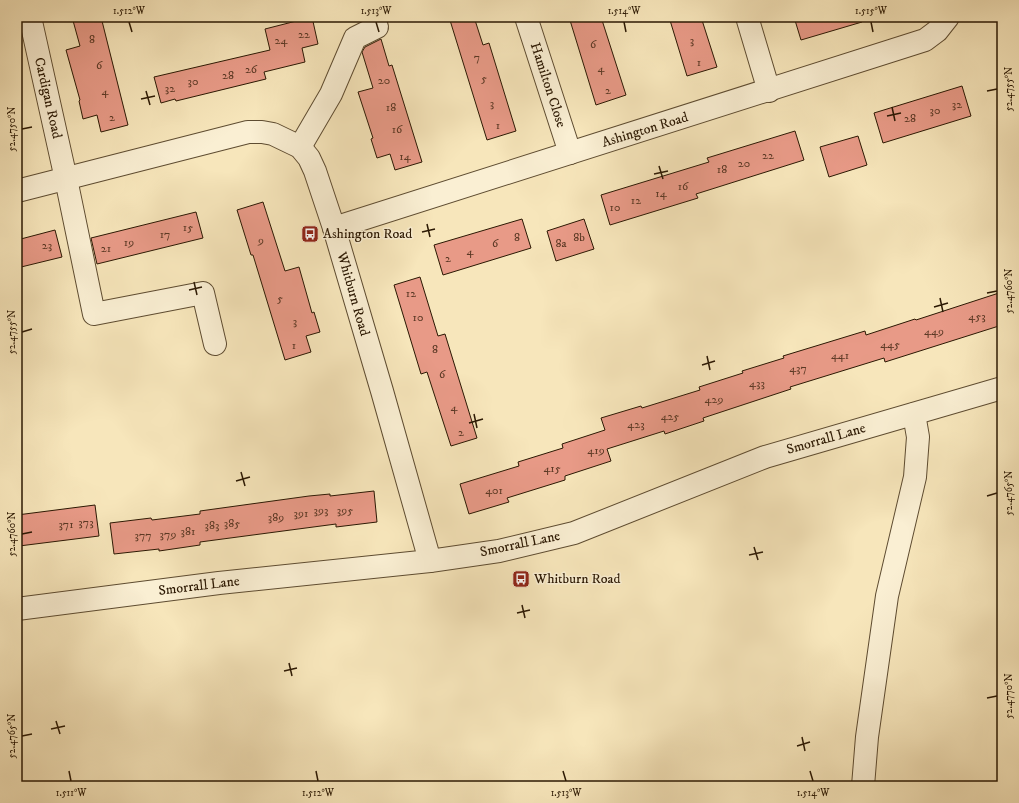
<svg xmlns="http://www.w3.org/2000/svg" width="1019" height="803" font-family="'IM FELL DW Pica',serif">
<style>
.building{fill:#e89a87;stroke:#2b1803}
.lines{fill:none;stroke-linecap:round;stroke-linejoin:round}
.minor-casing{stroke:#5e4c31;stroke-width:24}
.minor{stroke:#faefd3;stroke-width:22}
.ticks{fill:none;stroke:#2b1803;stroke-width:1.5}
.labels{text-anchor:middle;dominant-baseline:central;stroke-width:3;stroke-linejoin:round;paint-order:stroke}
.number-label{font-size:12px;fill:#5a3824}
.street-label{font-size:14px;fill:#2b1803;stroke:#faefd3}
.poi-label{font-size:14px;fill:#2b1803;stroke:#faefd3;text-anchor:start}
.neatline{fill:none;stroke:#2b1803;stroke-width:1.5}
.ticks-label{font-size:10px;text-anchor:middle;fill:#2b1803}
</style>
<rect width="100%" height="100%" fill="#f7e6bb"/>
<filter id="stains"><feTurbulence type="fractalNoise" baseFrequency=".005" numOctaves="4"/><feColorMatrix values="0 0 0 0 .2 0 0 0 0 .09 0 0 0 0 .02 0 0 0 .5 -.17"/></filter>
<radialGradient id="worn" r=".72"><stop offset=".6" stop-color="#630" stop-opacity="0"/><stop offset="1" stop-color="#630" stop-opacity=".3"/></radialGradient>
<!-- building -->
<g class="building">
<polygon points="72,17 101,17 128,125 101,132 97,115 83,119 79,101 80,100 66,50 80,46"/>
<polygon points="312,17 318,44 302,48 305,62 264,72 266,79 176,101 175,99 161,103 154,77 270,50 265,29"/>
<polygon points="449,17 474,17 483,45 489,43 516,131 487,140"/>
<polygon points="569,17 601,17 626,95 596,105"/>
<polygon points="669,17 701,17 717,67 687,76"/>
<polygon points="794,17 861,17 862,22 801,40"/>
<polygon points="381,39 389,66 392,65 422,162 395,170 390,154 377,158 371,139 373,138 358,92 373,88 362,52 365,47"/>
<polygon points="962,86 971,116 883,143 874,113"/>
<polygon points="795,131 804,160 696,194 698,198 610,225 601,195 709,162 707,158"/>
<polygon points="858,136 867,165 829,177 820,147"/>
<polygon points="263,202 285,271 299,267 312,313 314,312 320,332 306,336 311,352 285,360 253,255 251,255 237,210"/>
<polygon points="196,212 203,238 97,264 91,238"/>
<polygon points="522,219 531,248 443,275 434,245"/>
<polygon points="584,219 594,249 556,261 547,231"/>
<polygon points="55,230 62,257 17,268 17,240"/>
<polygon points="420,277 438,336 445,334 477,438 451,446 427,372 421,374 394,285"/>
<polygon points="1002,292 1002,325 885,362 884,358 790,387 791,389 703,418 704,421 665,434 664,431 607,449 611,461 565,476 565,480 507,498 509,502 469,514 460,484 519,466 518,462 563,448 562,444 605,430 601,418 641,406 642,408 700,390 699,387 743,373 742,371 784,358 783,356 865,331 866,335 915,319 916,320"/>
<polygon points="374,491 377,522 336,527 336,524 200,542 200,545 159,551 159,549 114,554 110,523 151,518 152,520 200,514 200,511 309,496 330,494 330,496"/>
<polygon points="95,505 99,536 19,546 17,515"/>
</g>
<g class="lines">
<defs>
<g id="minor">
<polyline points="30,17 66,179 94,314 203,293 215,344"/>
<polyline points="526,17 570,153"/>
<polyline points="747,17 769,91"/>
<polyline points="300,147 331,94 355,38 377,27"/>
<polyline points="17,191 248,132 262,132 273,134 300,147 309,158 315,171 334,228 382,391 430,561"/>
<polyline points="334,228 925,40 937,31 948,17"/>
<polyline points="17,609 219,583 430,561 499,551 574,533 765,457 1002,388"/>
<polyline points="863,786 867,737 887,596 915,477 918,437 914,414"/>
</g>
</defs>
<!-- minor casing -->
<use href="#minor" class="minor-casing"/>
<!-- minor -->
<use href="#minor" class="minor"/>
</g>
<!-- ticks -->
<path class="ticks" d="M129,22l3,10M376,22l3,10M624,22l2,10M871,22l2,10M146,91l4,14M987,91l10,-2M141,99l14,-3M892,107l3,14M887,116l14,-3M22,129l10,-2M659,166l4,13M654,174l14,-3M427,224l3,13M422,232l13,-3M194,282l3,13M189,290l13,-3M987,293l10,-2M940,298l3,14M934,307l14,-4M22,332l10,-3M707,356l3,14M702,365l13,-4M474,414l3,14M469,423l14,-4M241,472l4,14M236,481l14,-4M987,496l10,-3M22,534l10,-2M754,547l4,13M749,555l14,-3M522,605l3,13M517,613l13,-3M289,663l3,13M284,671l13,-3M987,698l10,-2M56,721l4,13M51,729l14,-3M22,736l10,-2M802,737l3,14M797,746l13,-4M69,771l2,10M316,771l2,10M563,771l3,10M810,771l3,10"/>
<!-- icons -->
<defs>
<symbol id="bus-square" viewBox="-11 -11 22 22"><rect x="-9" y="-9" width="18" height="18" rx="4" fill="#8f2418" stroke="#faefd3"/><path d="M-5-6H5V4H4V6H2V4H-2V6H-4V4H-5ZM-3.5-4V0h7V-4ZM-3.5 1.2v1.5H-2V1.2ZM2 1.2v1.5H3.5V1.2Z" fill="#fff"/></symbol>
</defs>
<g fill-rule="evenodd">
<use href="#bus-square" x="300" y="224" width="20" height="20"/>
<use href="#bus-square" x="511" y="569" width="20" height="20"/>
</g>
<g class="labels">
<!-- number labels -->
<g class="number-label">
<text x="304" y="34">22</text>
<text x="92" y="39">8</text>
<text x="281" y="40">24</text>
<text x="692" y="40">3</text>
<text x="593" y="44">6</text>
<text x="477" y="57">7</text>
<text x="699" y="62">1</text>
<text x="99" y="65">6</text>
<text x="601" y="68">4</text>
<text x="251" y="69">26</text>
<text x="228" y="75">28</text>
<text x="484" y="78">5</text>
<text x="384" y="80">20</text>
<text x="193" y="81">30</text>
<text x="170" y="88">32</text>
<text x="608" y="90">2</text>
<text x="105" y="91">4</text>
<text x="492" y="103">3</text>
<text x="957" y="104">32</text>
<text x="391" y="107">18</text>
<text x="935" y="110">30</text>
<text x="112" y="117">2</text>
<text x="910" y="118">28</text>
<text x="498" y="125">1</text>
<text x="397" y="129">16</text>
<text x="768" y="155">22</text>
<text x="405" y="156">14</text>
<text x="744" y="163">20</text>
<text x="722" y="169">18</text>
<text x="683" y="186">16</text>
<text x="661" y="193">14</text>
<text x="636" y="200">12</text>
<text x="615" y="207">10</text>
<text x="188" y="227">15</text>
<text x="165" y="234">17</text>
<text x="517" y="237">8</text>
<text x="579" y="237">8b</text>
<text x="261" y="240">9</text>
<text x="129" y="242">19</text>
<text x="495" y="243">6</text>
<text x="561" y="243">8a</text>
<text x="47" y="245">23</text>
<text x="106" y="248">21</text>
<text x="470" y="251">4</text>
<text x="448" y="258">2</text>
<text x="411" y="293">12</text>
<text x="280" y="298">5</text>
<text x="977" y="316">453</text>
<text x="418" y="317">10</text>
<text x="295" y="321">3</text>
<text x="934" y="331">449</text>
<text x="890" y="344">445</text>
<text x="294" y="345">1</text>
<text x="435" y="349">8</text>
<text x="840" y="355">441</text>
<text x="798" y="368">437</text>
<text x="442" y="374">6</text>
<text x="757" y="383">433</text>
<text x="714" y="399">429</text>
<text x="454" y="407">4</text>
<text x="670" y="416">425</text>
<text x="636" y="424">423</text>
<text x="461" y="432">2</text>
<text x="596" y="450">419</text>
<text x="552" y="468">415</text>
<text x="494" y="490">401</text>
<text x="321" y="510">393</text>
<text x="345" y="510">395</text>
<text x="301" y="513">391</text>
<text x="276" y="517">389</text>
<text x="86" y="522">373</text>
<text x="232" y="523">385</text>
<text x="66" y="524">371</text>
<text x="212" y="525">383</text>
<text x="188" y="531">381</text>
<text x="168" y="534">379</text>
<text x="143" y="535">377</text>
</g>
<!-- street labels -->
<g class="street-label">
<text transform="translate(548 85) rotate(72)">Hamilton Close</text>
<text transform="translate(48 98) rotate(77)">Cardigan Road</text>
<text transform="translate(645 130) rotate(-17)">Ashington Road</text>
<text transform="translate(353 294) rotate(74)">Whitburn Road</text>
<text transform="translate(826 439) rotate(-16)">Smorrall Lane</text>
<text transform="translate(520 544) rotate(-12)">Smorrall Lane</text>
<text transform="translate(199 586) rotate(-7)">Smorrall Lane</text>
</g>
<!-- poi labels -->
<g class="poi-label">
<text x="323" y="234">Ashington Road</text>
<text x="534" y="579">Whitburn Road</text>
</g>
</g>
<!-- margin -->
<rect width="1019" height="803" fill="none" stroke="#f7e6bb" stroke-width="44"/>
<rect x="22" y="22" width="975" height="759" class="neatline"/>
<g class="ticks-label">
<text x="129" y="14">1.512°W</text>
<text x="376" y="14">1.513°W</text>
<text x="624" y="14">1.514°W</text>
<text x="871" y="14">1.515°W</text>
<text transform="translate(1008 89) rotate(-90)" y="4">52.4755°N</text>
<text transform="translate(11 129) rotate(-90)" y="4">52.4750°N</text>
<text transform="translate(1008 291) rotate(-90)" y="4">52.4760°N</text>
<text transform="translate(11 332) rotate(-90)" y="4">52.4755°N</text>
<text transform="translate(1008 493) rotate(-90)" y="4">52.4765°N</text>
<text transform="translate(11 534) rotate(-90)" y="4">52.4760°N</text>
<text transform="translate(1008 696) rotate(-90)" y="4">52.4770°N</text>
<text transform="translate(11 736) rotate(-90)" y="4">52.4765°N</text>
<text x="71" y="796">1.511°W</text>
<text x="318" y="796">1.512°W</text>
<text x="566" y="796">1.513°W</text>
<text x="813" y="796">1.514°W</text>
</g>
<rect width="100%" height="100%" filter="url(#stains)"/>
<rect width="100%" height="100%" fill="url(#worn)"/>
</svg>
